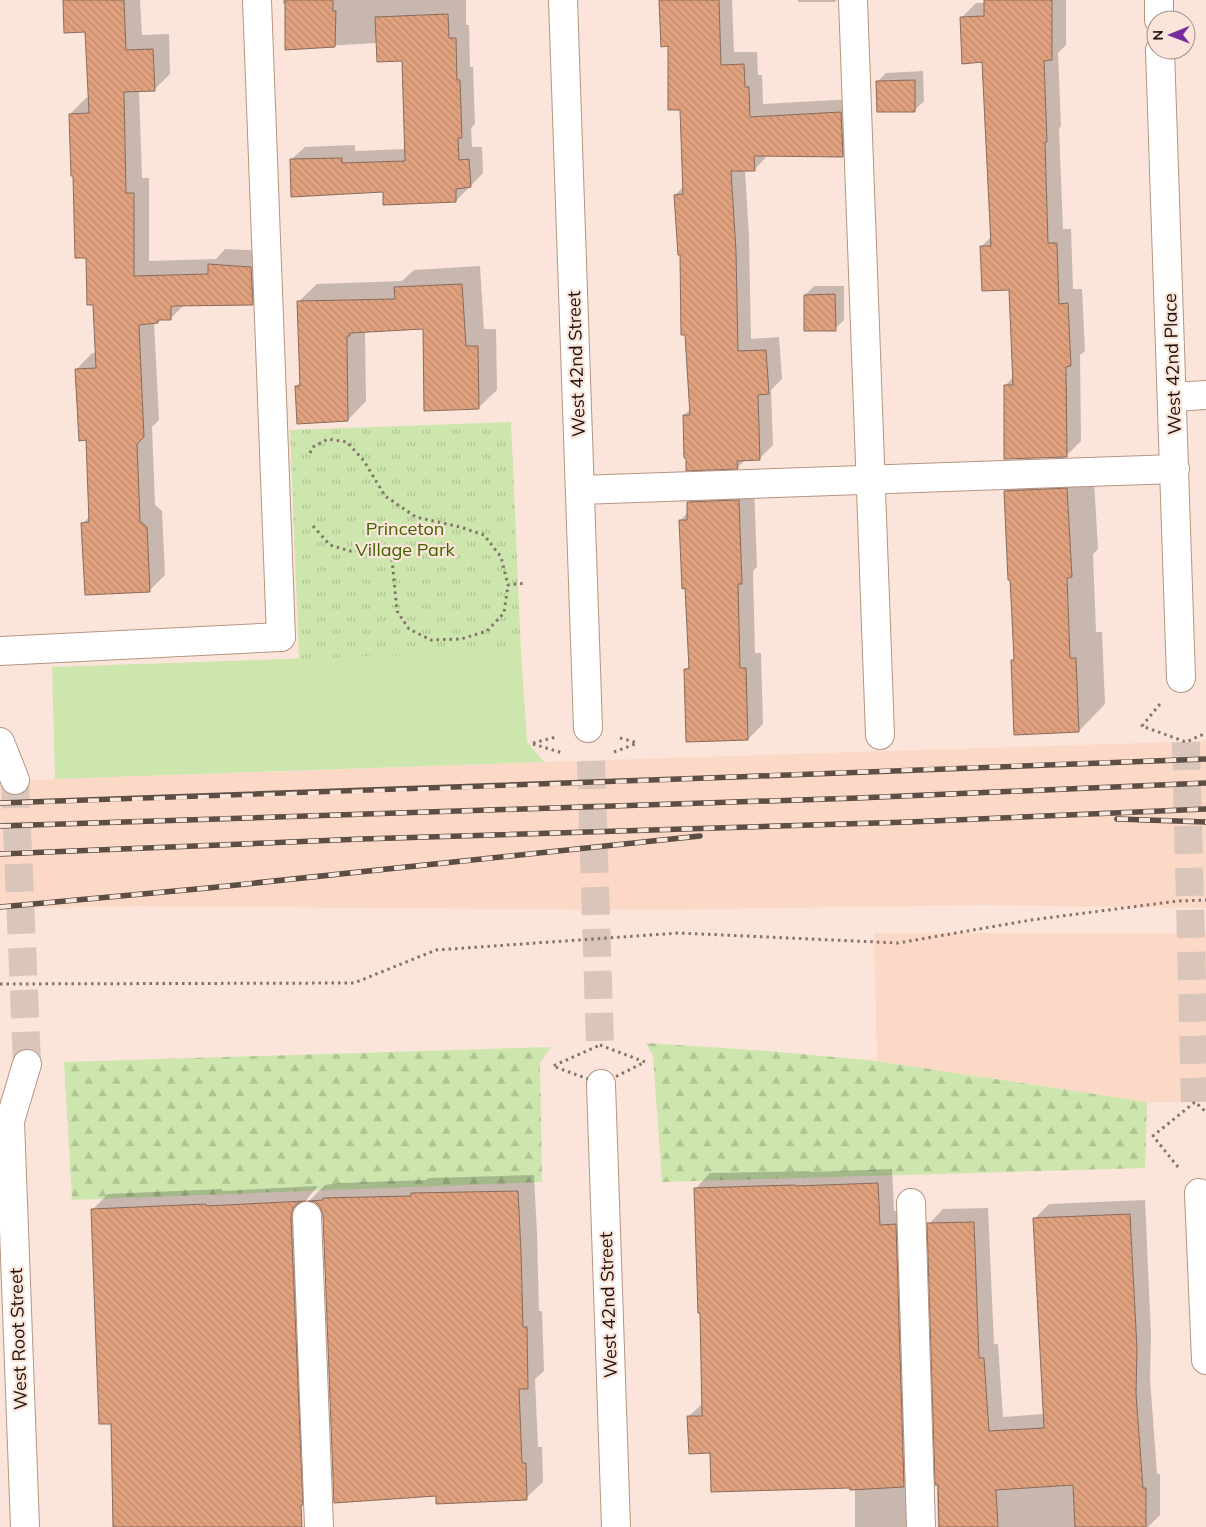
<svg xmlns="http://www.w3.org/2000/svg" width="1206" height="1527" font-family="Mulish,sans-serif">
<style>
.built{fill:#fcd9c6}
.grass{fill:#cde6ad}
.forest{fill:url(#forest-firs)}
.park{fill:url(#park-tufts)}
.shadow{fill:#0003}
.building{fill:url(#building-back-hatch);stroke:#8a6b5a}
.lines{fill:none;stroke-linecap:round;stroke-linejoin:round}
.minor-tunnel{stroke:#d9c5ba;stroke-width:28;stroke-dasharray:28 14;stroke-linecap:butt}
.minor-casing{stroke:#b69483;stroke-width:30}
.path{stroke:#84736a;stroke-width:3;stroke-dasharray:2.5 4;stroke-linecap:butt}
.minor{stroke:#fff;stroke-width:28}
.rail-casing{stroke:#5c4e45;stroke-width:5.5}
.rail{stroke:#fbe5da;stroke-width:4;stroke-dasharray:11;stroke-linecap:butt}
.labels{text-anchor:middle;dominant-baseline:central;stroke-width:4.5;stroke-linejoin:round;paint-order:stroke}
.street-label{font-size:18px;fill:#1b0f08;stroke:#fbe5da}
.park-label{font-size:18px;fill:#446201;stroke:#fbe5da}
</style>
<defs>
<pattern id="forest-firs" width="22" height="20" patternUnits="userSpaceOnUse" patternTransform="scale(1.25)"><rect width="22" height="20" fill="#cde6ad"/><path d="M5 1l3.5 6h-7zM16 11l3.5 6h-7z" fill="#afc493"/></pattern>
<pattern id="park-tufts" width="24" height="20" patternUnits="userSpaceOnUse" patternTransform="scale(1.25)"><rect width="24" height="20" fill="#cde6ad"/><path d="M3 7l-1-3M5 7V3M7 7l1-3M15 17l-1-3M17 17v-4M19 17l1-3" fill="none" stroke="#afc493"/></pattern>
<pattern id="building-back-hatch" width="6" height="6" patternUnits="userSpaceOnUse" patternTransform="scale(1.25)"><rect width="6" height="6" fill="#e0a17f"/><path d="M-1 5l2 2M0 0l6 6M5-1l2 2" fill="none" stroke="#c0896c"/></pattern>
</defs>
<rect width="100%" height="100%" fill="#fbe5da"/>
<!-- built -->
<g class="built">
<polygon points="1206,741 1206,908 984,905 651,910 135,906 0,909 0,781 544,762"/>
<polygon points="874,933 1206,933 1206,1102 1147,1102 877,1061"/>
</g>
<!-- grass -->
<polygon class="grass" points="521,651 527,742 544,762 55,779 52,667"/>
<!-- forest -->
<g class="forest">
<polygon points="646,1043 769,1051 877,1061 1147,1102 1145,1168 662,1182 653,1055"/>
<polygon points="551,1047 540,1063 542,1182 72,1200 64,1062"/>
</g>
<!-- park -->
<polygon class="park" points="511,422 521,651 299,659 290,430"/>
<!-- shadow -->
<g class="shadow">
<polygon points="64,0 140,0 142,35 169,34 170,74 154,90 139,90 142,178 149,178 149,261 216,259 225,249 267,251 268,288 252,304 185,304 171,318 161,319 158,322 154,322 159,420 152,427 155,505 162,511 165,575 149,591 83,523 90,516 87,439 77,369 92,353 97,353 94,304 75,175 70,114 86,98 89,98 86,31"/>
<polygon points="283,0 466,0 466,25 469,25 470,67 473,67 475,124 471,128 472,147 482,147 483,173 456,201 291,160 305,147 355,145 355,151 406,149 403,60 377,43 287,48 286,4 283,4"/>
<polygon points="660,0 732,0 734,52 757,52 758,75 762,75 763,104 854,99 856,143 843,156 768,155 754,170 745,170 749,237 751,339 779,337 782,379 771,390 773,445 759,459 746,459 737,468 684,415 691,409 681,253 675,195 684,186 682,108"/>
<polygon points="798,0 837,0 835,2 798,2"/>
<polygon points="985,0 1066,0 1066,45 1058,53 1061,126 1059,129 1063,229 1071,229 1073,289 1082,289 1085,351 1080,355 1081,441 1066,456 1005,386 1014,376 1010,288 981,247 992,236 984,61 962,17 976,3 985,3"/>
<polygon points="923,71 924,101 915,110 877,82 886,73"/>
<polygon points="480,266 484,329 496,329 497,390 478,408 424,328 365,331 366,401 348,420 296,386 301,382 298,302 317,284 402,281 414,270"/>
<polygon points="814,286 844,286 844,320 835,329 805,295"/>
<polygon points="1093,462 1098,549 1093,554 1096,632 1102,632 1105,704 1079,731 1012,661 1015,658 1005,491 1032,465"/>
<polygon points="754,485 757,567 753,571 755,653 761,653 763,724 748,739 685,670 690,665 686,587 680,521 688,512 688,502 704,487"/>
<polygon points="892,1169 894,1211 910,1210 930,1527 855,1527 855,1489 851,1486 711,1452 688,1417 703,1403 701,1312 696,1188 710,1173 810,1171 810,1172"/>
<polygon points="534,1175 537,1234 539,1311 542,1311 544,1371 535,1379 538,1447 542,1447 543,1482 526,1498 437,1495 321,1207 315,1201 310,1200 325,1185 340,1183 426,1180 428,1178"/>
<polygon points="318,1186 307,1199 318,1488 302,1504 112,1422 93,1209 108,1194 222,1189 222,1191"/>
<polygon points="1145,1200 1151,1334 1150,1378 1157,1474 1160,1474 1160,1515 1148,1527 938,1527 929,1224 943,1209 988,1208 994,1344 998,1344 1003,1417 1044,1414 1035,1218 1049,1204"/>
</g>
<!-- building -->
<g class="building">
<polygon points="63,0 124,0 126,50 153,49 155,91 124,92 126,193 134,193 134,276 208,274 208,264 251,267 253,305 174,306 171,307 171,320 158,320 158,323 139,325 144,437 137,444 140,521 147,527 150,592 85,595 81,523 89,522 86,440 79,441 75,369 96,368 93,305 87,305 86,258 75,258 73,176 71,176 69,114 89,113 85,32 64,33"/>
<polygon points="285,0 333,0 333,11 336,11 335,47 285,50"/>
<polygon points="659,0 719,0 721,65 744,64 745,87 749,87 750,117 841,112 843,157 754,156 755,171 731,171 736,251 738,351 766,350 769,394 758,395 760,460 737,461 738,469 686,471 686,458 684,458 683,415 690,415 685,335 681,335 680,255 678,255 674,195 683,194 680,110 668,110 668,46 661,47"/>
<polygon points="984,0 1052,0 1052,60 1044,61 1047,142 1045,142 1048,243 1057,243 1059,304 1068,303 1071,366 1066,367 1067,457 1004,459 1004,385 1013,385 1009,290 982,291 980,246 991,246 982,62 962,64 960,17 984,16"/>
<polygon points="448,14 449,38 456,38 457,80 460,80 462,138 458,138 459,160 469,159 471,187 456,189 456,202 383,205 383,192 291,197 290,159 342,158 342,163 405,161 402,61 377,62 375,17"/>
<polygon points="915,80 915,112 877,112 876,81"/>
<polygon points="462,284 466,346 478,346 479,409 424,411 423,329 350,333 350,336 347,336 348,421 297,424 295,386 300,386 297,301 395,299 394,287"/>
<polygon points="835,294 836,331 804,331 804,295"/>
<polygon points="1067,488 1072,577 1067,578 1070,658 1076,658 1079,732 1014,735 1011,660 1014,660 1012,618 1010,580 1008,580 1004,491"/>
<polygon points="739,500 742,584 738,584 740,668 746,668 748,740 686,742 684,669 689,669 685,588 682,589 679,520 687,520 687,502"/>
<polygon points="878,1183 880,1225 896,1224 904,1487 850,1490 850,1488 711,1492 710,1453 689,1454 687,1416 702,1416 700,1313 698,1313 694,1188 795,1185 796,1186"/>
<polygon points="518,1191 521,1252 523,1327 527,1327 528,1389 519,1389 522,1463 526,1463 527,1500 436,1504 436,1496 334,1503 323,1215 320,1207 315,1202 308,1201 323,1200 323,1198 411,1196 411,1193"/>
<polygon points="305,1201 298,1203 293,1208 291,1217 303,1505 301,1505 302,1527 113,1527 111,1424 99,1424 91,1209 206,1204 206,1206"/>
<polygon points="1130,1214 1137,1349 1136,1394 1143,1488 1146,1488 1146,1527 1075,1527 1073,1485 996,1490 998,1527 939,1527 938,1485 935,1485 927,1223 974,1222 979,1358 984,1358 989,1431 1044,1428 1033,1218"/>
</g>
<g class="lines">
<!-- minor-tunnel -->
<g class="minor-tunnel">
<polyline points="1186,742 1195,1102"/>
<polyline points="591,761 600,1045"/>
<polyline points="15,780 27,1064"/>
</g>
<defs>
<g id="minor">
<polyline points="563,0 588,728"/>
<polyline points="853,0 880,735"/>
<polyline points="1159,0 1159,20"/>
<polyline points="1160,50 1181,678"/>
<polyline points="1173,397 1206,395"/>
<polyline points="580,490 1175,469"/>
<polyline points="0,651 281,637 257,0"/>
<polyline points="0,742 15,780"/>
<polyline points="601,1084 616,1527"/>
<polyline points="1199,1193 1206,1360"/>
<polyline points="911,1203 921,1527"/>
<polyline points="307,1216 319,1527"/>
<polyline points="25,1527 10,1121 27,1064"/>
</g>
</defs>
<!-- minor casing -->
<use href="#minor" class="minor-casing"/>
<!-- path -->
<g class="path">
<polyline points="310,453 313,447 328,439 347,442 364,461 385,496 416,517 460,527 484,535 501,557 508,585 526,583"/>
<polyline points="313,526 330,545 350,551 391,549 397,611 409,629 431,640 461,639 487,631 504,613 508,585"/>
<polyline points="1160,704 1142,726 1186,742 1206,733"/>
<polyline points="620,738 638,743"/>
<polyline points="533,743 556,737"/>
<polyline points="533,744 563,753"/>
<polyline points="614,752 638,743"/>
<polyline points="0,984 354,983 436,950 679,933 898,943 1031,920 1178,901 1206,900"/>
<polygon points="600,1045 645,1062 601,1084 553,1066"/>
<polyline points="1178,1167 1153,1136 1195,1102 1206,1112"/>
</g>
<!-- minor -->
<use href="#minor" class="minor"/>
<defs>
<g id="rail">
<path d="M0,803c402,-11 804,-30 1206,-44"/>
<polyline points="1117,819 1206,822"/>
<polyline points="0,826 858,798 1206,783"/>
<polyline points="0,854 362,839 909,822 1206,809"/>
<polyline points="0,907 208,888 700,836"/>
</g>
</defs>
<!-- rail casing -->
<use href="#rail" class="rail-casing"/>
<!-- rail -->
<use href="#rail" class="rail"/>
</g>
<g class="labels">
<!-- street labels -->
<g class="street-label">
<text transform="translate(576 364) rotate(-92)">West 42nd Street</text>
<text transform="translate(1172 364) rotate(-92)">West 42nd Place</text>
<text transform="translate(608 1305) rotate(-92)">West 42nd Street</text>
<text transform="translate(18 1339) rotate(-92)">West Root Street</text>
</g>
<!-- park labels -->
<g class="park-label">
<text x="405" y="528">Princeton<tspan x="405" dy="21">Village Park</tspan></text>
</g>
</g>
<!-- north arrow -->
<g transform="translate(1171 35) rotate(269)"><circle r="24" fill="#fbe5da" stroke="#a18f86"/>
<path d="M0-4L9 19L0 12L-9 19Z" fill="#772b9d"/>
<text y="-8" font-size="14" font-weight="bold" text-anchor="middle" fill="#1b0f08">N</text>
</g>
</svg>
